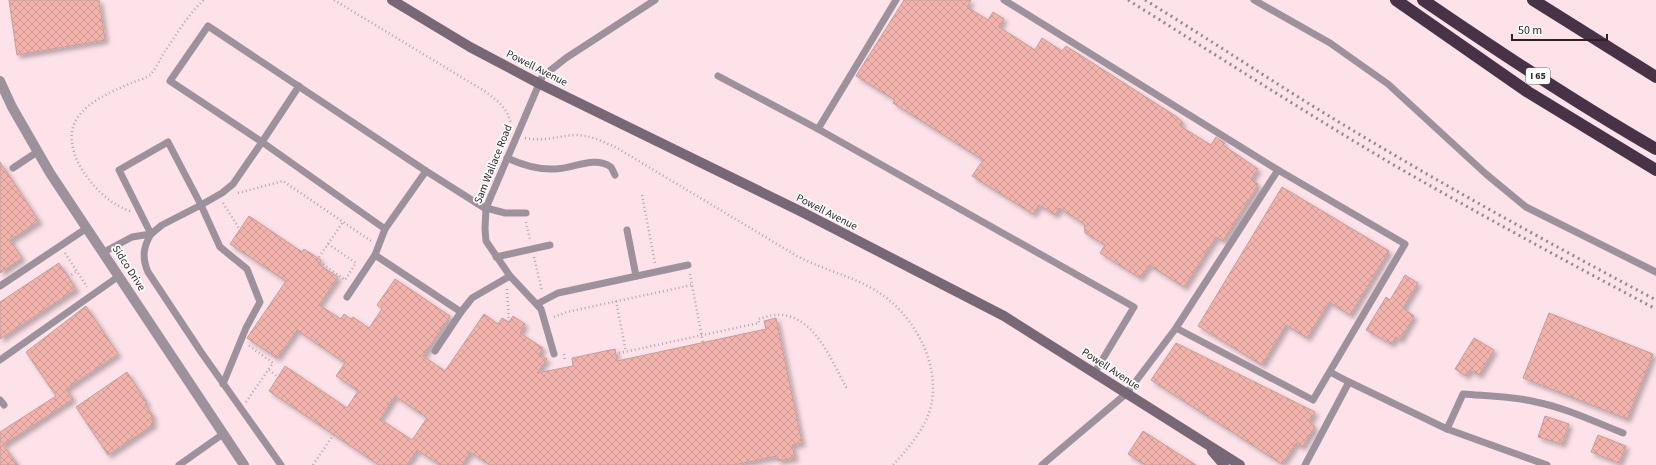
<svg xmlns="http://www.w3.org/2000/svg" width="1656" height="465" font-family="'Source Sans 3',sans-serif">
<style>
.building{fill:url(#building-cross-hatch);stroke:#c19f9b;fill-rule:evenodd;filter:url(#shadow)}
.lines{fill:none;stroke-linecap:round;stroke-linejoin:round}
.path{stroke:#baa3a9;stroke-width:2.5;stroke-dasharray:1 3;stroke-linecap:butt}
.service{stroke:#9d929c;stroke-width:7}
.tertiary{stroke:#9d929c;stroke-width:10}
.secondary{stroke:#786876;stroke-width:10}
.motorway{stroke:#473345;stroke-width:12}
.rail{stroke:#9a868c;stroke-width:3;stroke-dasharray:2 4;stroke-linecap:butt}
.labels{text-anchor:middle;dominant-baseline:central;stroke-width:3.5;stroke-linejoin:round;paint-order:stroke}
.shield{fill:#fff;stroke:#6d6466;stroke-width:1}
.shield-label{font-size:10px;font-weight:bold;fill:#2e2225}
.street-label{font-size:11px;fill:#2e2225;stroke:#fff}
</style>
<defs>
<pattern id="building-cross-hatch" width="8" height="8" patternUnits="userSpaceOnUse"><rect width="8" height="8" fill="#f2b3ac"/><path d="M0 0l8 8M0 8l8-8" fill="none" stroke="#d09a94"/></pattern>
<filter id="shadow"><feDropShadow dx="3.5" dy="3.5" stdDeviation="2" flood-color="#0004"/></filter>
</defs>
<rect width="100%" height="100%" fill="#fee2ea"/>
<!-- building -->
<g class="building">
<polygon points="9,0 99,0 105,40 17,55"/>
<polygon points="904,0 971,0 967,7 988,20 993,12 1004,19 999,27 1035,50 1042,38 1062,51 1066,46 1177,117 1183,123 1180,126 1211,145 1216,137 1225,143 1223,145 1258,169 1251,179 1258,184 1255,190 1223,241 1216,237 1184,287 1149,265 1140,278 1100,253 1105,245 1085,233 1084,224 1059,208 1055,215 1039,205 1033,214 972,176 983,160 893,103 895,100 856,76"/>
<polygon points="0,162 39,221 10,240 22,258 0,273"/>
<polygon points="1282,187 1389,251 1350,315 1329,302 1307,338 1286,325 1262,365 1198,326"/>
<path d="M249,216l53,36 2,-3 17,11 -3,4 20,13 -19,28 22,14 3,-5 7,5 2,-2 16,11 13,-19 -5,-4 18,-26 55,37 -27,40 22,15 39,-57 14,10 4,-6 7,4 4,-6 12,8 -5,9 23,15 -4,6 8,5 -10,14 36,-7 -1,-8 43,-9 2,12 149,-32 -2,-8 12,-3 26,125 -10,2 3,13 -17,3 -1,-5 -43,9h-244l-20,-13 -8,13h-22l-23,-15 -10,15h-28l-110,-74 16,-25 62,42 11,-17 -22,-15 9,-13 -48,-33 -20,28 -30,-20 39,-57 -56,-37zM395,396l32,22 -15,22 -32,-21z"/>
<polygon points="59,263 76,289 0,339 0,302"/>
<polygon points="1405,275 1418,283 1403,308 1414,316 1400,340 1396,337 1391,344 1366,330 1386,297 1390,300"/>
<polygon points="86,306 118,354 66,389 73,399 3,445 18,465 0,465 0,432 56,396 26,352"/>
<polygon points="1549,313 1653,354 1627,419 1523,378"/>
<polygon points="1474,338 1494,350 1479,375 1470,370 1466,376 1455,369"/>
<polygon points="1176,343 1315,412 1309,422 1315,427 1302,447 1296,443 1282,464 1151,380"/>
<polygon points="127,372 147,403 145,404 154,418 151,419 154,424 108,455 76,407"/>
<polygon points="1545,416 1569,424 1562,444 1538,437"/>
<polygon points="1143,431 1196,465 1145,465 1128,454"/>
<polygon points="1598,435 1626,446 1619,463 1591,452"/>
</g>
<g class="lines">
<!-- path -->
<g class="path">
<path d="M334,0l152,92c12,9 22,17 25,32"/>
<path d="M525,138c18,4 32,-2 50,-3 15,0 29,7 42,13l180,108c26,14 56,20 81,36 37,23 66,77 51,121 -7,19 -22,37 -36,52"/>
<polyline points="238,193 283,181 371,241"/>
<polyline points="642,195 655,263"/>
<polyline points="223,203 240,230"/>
<path d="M130,211c-21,-7 -38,-25 -49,-43 -27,-49 9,-67 48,-84 6,-3 17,-5 22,-10 4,-5 8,-12 11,-18 13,-19 25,-41 42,-56"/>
<polyline points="526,222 530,240"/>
<polyline points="328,244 356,263 345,280 317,260 343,222"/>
<polyline points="65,253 87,287"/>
<polyline points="534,257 542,291"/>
<polyline points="690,274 703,343"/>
<polyline points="68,277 77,271"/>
<polyline points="507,289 509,322"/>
<polyline points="616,301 626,352"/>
<polyline points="554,317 567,312 692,285"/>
<path d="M619,353l140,-30 -1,-4c8,-2 16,-5 24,-4 34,3 50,47 64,72h3"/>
<polyline points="564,354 565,361"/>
<polyline points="269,370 278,377"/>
<polyline points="246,402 273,363 248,345"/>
<polyline points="408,464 409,465"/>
<polyline points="313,465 334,434"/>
</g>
<!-- service -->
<g class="service">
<polyline points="896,0 818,129 1134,307 1095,372"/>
<polyline points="1004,0 1278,170"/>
<polyline points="1254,0 1330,43 1388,84 1486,174 1526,207 1656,272"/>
<polyline points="718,76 818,129"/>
<polyline points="299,86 262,142 385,229 375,255 461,312 472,298 510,276"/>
<path d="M507,158c15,7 31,12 48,11 18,0 39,-14 56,-2l4,8"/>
<polyline points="13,168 37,152"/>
<polyline points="486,208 505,213 526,213"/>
<polyline points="385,229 426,171"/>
<polyline points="627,230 636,276"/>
<polyline points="104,252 132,237 151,234 162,225 201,205 220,247 247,269 260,302 246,328 223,384"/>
<polyline points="496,257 550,245"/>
<polyline points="0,286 87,228"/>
<polyline points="347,297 375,255"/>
<polyline points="537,304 558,293 688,265"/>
<polyline points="435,351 461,312"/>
<polyline points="554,354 541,309 510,276 486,241 485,229 486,208 542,77 566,58 655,0"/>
<polyline points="0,360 119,276"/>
<polyline points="1330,372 1349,382"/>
<polyline points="0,400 4,405"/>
<path d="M1447,429l16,-35c24,2 49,2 73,8 30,6 59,20 87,31"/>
<polyline points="179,465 223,434"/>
<path d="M281,465l-80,-113 -53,-80c-6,-14 -5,-25 3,-38l-32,-64 49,-28 33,63 21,-12 11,-9 29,-42 -92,-61 38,-55 218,145 60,38"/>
<polyline points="1042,465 1127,393 1176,328 1278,170 1405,244 1313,400 1176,328"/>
<polyline points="1305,465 1349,382 1447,429 1547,465"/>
</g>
<!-- tertiary -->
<polyline class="tertiary" points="0,81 12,107 50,173 244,465"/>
<!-- secondary -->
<g class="secondary">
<polyline points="392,0 470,47 538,83 802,212 1004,316 1240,465"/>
<polyline points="1212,451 1224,465"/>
</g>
<!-- motorway -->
<g class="motorway">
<polyline points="1396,0 1528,92 1656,170"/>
<path d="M1423,0c76,52 153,103 233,149"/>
<polyline points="1533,0 1656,77"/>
</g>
<!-- rail -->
<g class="rail">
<path d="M1128,0c88,55 175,111 264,164 87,50 175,98 264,145"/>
<path d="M1145,0c64,39 126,81 189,119 105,64 213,123 322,181"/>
</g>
</g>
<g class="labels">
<!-- shield labels -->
<rect class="shield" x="1526" y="68" width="24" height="16" rx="3"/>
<g class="shield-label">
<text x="1538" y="76">I 65</text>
</g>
<!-- street labels -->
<g class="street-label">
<text transform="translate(537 68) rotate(27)">Powell Avenue</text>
<text transform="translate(493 164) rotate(-68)">Sam Wallace Road</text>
<text transform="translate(827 212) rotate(27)">Powell Avenue</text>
<text transform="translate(129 268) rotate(57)">Sidco Drive</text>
<text transform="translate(1111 369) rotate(33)">Powell Avenue</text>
</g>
</g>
<!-- scale -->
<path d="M1512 34v6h95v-6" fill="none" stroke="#2e2225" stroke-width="2"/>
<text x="1518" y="34" font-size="12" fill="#2e2225" stroke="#ffffff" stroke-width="3" paint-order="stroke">50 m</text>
</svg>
